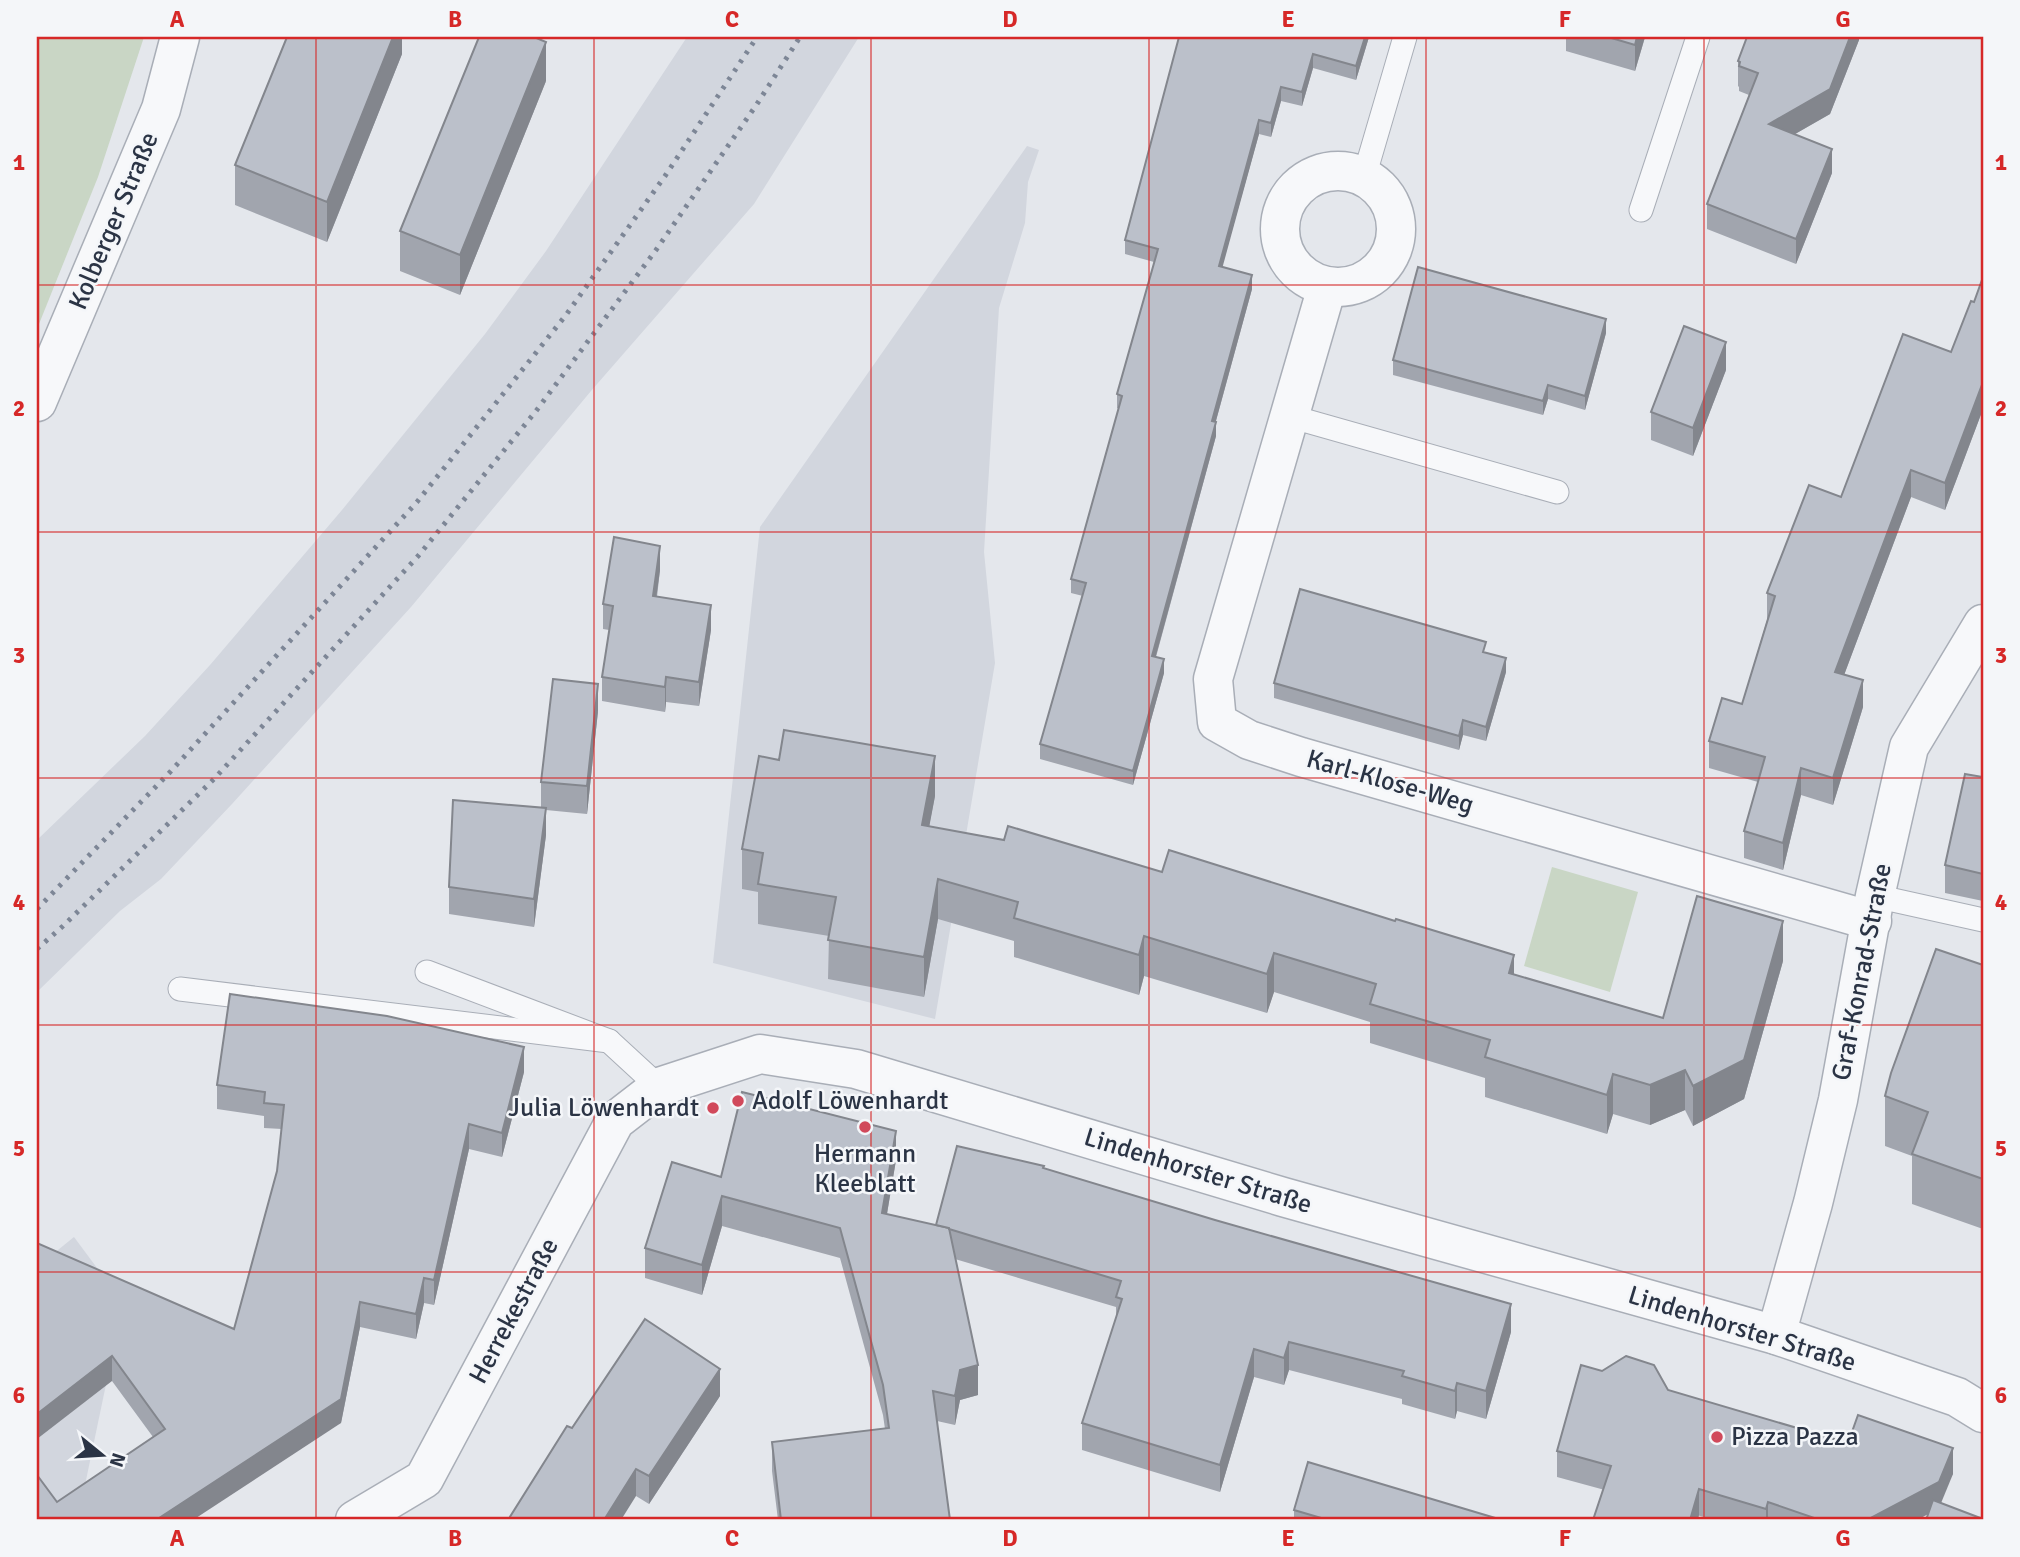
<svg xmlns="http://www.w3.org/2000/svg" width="2020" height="1557" font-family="Signika,sans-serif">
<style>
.built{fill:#d2d6de}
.green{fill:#c9d6c5}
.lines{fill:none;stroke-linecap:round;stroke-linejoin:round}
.service-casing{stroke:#a9aeb7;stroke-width:25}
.minor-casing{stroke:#a9aeb7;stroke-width:41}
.service{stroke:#f7f8fa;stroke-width:23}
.minor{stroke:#f7f8fa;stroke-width:38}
.rail{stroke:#7d8696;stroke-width:5;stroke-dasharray:3.5 7;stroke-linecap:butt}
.wall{fill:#a1a5ae}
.shaded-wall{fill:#83868d}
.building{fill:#bbc0ca;stroke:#83868d;stroke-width:2}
.grid{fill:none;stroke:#d62828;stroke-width:2;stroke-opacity:0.55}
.poi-dot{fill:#d1495b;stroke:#f4f6f9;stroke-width:2.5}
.labels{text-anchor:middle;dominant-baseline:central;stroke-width:5;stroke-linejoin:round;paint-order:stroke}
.street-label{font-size:26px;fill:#2b3445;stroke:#f4f6f9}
.poi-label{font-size:26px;fill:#2b3445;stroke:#f4f6f9;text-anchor:start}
.neatline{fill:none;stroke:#d62828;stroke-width:2.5}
.grid-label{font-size:23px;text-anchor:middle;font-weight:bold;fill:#d62828}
</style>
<rect width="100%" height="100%" fill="#e4e7ec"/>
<!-- built -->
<g class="built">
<polygon points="687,37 859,37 754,204 591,391 411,607 232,804 161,879 120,911 37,992 37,840 145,736 210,665 342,510 485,334 546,251"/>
<polygon points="1027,146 1039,150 1028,182 1025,223 999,308 984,552 995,663 935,1019 713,963 760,527"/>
<polygon points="74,1237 123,1303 85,1485 37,1520 37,1267"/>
</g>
<!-- green -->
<g class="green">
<polygon points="37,37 144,37 98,177 37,329"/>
<polygon points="1552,867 1638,892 1610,992 1524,966"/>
</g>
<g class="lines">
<defs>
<g id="service">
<polyline points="1364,177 1405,37"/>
<polyline points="1641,210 1698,37"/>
<polyline points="1289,416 1557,492"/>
<polyline points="1875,896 1983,920"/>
<polyline points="427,972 609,1041 659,1087"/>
<polyline points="180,989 609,1041"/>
</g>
<g id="minor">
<circle cx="1338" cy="229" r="58"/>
<polyline points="1327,287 1213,679 1217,722 1249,740 1301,757 1872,921"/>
<polyline points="37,402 161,109 180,37"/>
<polyline points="1776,1335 1813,1203 1838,1100 1875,896 1909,747 1983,624"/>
<polyline points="355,1520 424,1479 615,1121 659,1087 760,1054 856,1069 1283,1197 1776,1335 1957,1397 1983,1413"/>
</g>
</defs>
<!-- service casing -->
<use href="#service" class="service-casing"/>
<!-- minor casing -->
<use href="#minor" class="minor-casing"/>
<!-- service -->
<use href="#service" class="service"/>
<!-- minor -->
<use href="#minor" class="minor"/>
<!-- rail -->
<g class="rail">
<polyline points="37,909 171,771 417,502 566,315 665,176 757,37"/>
<polyline points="37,949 63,926 214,779 419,555 536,411 656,250 757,104 800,37"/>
</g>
</g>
<!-- wall -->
<g class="wall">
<polygon points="402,37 402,54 327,242 235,205 235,165"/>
<polygon points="1179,37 1369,37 1356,80 1313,68 1302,106 1281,101 1271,137 1259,134 1222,266 1252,289 1216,421 1216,436 1156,657 1164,673 1133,785 1040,759 1040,744 1083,596 1071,593 1071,579 1119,409 1117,408 1117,394 1154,262 1125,254 1125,240"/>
<polygon points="1566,37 1645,37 1635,71 1566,51"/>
<polygon points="1859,37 1859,40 1830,114 1795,134 1832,173 1796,264 1707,229 1707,204 1749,95 1739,91 1739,87 1738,86 1738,61"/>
<polygon points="546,81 460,295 400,271 400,231"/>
<polygon points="1983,277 1983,409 1945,510 1911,497 1844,675 1863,707 1833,805 1801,795 1783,870 1744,858 1744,831 1758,782 1709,768 1709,741 1742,704 1767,620 1767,593 1951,352 1974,302"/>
<polygon points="1606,333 1585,410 1548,399 1543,415 1393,375 1393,360"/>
<polygon points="1726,370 1693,456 1651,440 1651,412"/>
<polygon points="660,570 657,597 711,630 699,706 666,702 665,712 602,701 602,677 609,630 603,629 603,604"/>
<polygon points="1486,653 1506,672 1486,741 1463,735 1459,750 1274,698 1274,683"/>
<polygon points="598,711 587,814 546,810 546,835 534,927 449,914 449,887 541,807 541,782"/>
<polygon points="1983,777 1983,901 1945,893 1945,865"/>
<polygon points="935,796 929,826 1162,872 1663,1018 1783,961 1744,1099 1693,1126 1685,1110 1650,1125 1613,1114 1607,1134 1485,1097 1485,1078 1370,1043 1370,1022 1274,992 1267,1013 1144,976 1139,995 1014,957 1014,941 938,919 924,997 828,979 829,936 758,924 758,892 742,889 742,849"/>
<polygon points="1983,965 1983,1229 1912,1204 1912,1156 1885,1146 1885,1096"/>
<polygon points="524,1072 502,1157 469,1149 434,1305 424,1303 416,1339 360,1327 341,1423 57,1502 153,1437 112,1381 37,1243 234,1329 277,1171 282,1129 264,1128 264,1116 217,1109 217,1085"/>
<polygon points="896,1160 887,1214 936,1225 1044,1169 1511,1332 1486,1419 1457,1411 1455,1419 1402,1404 1402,1399 1289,1370 1284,1385 1254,1377 1220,1492 1082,1450 1082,1423 1116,1318 1116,1307 955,1259 978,1395 960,1400 955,1425 937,1421 950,1520 778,1520 772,1471 772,1442 885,1429 883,1415 840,1258 722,1226 702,1295 645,1278 645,1248 721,1177"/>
<polygon points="1668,1390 1953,1474 1928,1514 1917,1520 1715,1520 1557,1477 1557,1451"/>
<polygon points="720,1396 649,1504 636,1496 572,1428"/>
<polygon points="1294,1510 1502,1520 1294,1520"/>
</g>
<!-- shaded-wall -->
<g class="shaded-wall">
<polygon points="393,37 402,37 402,54 327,242 327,202"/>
<polygon points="1365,37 1369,37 1356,80 1356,66"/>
<polygon points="1637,37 1645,37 1635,71 1635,45"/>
<polygon points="1850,37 1859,37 1859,40 1830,114 1769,149 1769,124"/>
<polygon points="546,42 546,81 460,295 460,255"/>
<polygon points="1313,54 1313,68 1302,106 1302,92"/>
<polygon points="1281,87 1281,101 1271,137 1271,123"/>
<polygon points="1259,120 1259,134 1219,280 1219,266"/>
<polygon points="1832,149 1832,173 1796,264 1796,239"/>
<polygon points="1252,275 1252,289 1212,435 1212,421"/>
<polygon points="1606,319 1606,333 1585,410 1585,396"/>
<polygon points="1726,342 1726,370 1693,456 1693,428"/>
<polygon points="1983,382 1983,409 1945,510 1945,483"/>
<polygon points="1548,385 1548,399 1543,415 1543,401"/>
<polygon points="1216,422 1216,436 1152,670 1152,656"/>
<polygon points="1911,470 1911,497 1835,699 1835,672"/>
<polygon points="660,546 660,570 653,621 653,596"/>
<polygon points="711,605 711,630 699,706 699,682"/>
<polygon points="1506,658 1506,672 1486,741 1486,727"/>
<polygon points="1164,659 1164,673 1133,785 1133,771"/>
<polygon points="666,677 666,702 665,712 665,687"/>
<polygon points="1863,680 1863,707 1833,805 1833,778"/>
<polygon points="598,684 598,711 587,814 587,786"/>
<polygon points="1463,720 1463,735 1459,750 1459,736"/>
<polygon points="935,756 935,796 922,865 922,825"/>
<polygon points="1801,768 1801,795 1783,870 1783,843"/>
<polygon points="546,808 546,835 534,927 534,899"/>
<polygon points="938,879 938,919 924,997 924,957"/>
<polygon points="1783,921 1783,961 1744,1099 1693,1126 1693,1086"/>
<polygon points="1144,936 1144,976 1139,995 1139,955"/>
<polygon points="1274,953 1274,992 1267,1013 1267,974"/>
<polygon points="1514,955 1514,994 1509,973"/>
<polygon points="524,1047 524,1072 502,1157 502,1133"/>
<polygon points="1685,1070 1685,1110 1650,1125 1650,1085"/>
<polygon points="1613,1074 1613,1114 1607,1134 1607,1095"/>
<polygon points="469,1124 469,1149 434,1305 434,1280"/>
<polygon points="896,1131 896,1160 882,1243 882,1213"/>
<polygon points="722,1196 722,1226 702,1295 702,1265"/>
<polygon points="424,1278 424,1303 416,1339 416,1314"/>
<polygon points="360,1302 360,1327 341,1423 193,1520 156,1520"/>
<polygon points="1511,1304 1511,1332 1486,1419 1486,1391"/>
<polygon points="1289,1342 1289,1370 1284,1385 1284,1358"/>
<polygon points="1254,1349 1254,1377 1220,1492 1220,1465"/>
<polygon points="112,1356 112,1381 37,1439 37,1414"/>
<polygon points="978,1365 978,1395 960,1400 955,1425 955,1396 960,1370"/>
<polygon points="720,1369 720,1396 649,1504 649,1476"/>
<polygon points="1457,1383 1457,1411 1455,1419 1455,1391"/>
<polygon points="1953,1448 1953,1474 1939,1508 1917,1520 1867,1520"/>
<polygon points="636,1469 636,1496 621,1520 604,1520"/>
<polygon points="1699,1489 1699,1515 1698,1520 1690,1520"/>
<polygon points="1768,1502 1768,1520 1766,1520 1766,1509"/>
</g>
<!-- building -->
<g class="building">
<polygon points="287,37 393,37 327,202 235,165"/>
<polygon points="479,37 534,37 546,42 460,255 400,231"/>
<polygon points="1179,37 1365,37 1356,66 1313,54 1302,92 1281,87 1271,123 1259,120 1219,266 1252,275 1212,421 1216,422 1152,656 1164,659 1133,771 1040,744 1086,583 1071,579 1122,396 1117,394 1158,249 1125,240"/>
<polygon points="1608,37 1637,37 1635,45"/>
<polygon points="1747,37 1850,37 1830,89 1769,124 1832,149 1796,239 1707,204 1758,73 1739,66 1740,62 1738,61"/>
<polygon points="1418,267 1606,319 1585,396 1548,385 1543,401 1393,360"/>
<polygon points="1983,277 1983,382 1945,483 1911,470 1835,672 1863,680 1833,778 1801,768 1783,843 1744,831 1765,757 1709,741 1722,698 1742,704 1775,596 1767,593 1809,485 1841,497 1903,334 1951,352 1971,301 1974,302"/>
<polygon points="1684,326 1726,342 1693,428 1651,412"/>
<polygon points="614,537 660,546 653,596 711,605 699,682 666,677 665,687 602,677 613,606 603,604"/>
<polygon points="1300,589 1486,642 1483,652 1506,658 1486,727 1463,720 1459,736 1274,683"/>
<polygon points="553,679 598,684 587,786 541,782"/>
<polygon points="784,730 935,756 922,825 1004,840 1008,826 1162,872 1169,850 1395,921 1396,919 1514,955 1509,973 1663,1018 1697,896 1783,921 1744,1060 1693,1086 1685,1070 1650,1085 1613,1074 1607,1095 1485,1057 1490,1040 1370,1004 1376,984 1274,953 1267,974 1144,936 1139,955 1014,918 1018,902 938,879 924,957 828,940 836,897 758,884 763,853 742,849 759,756 779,760"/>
<polygon points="1965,774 1983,777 1983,874 1945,865"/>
<polygon points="453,800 546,808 534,899 449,887"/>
<polygon points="1936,949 1983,965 1983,1179 1912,1154 1928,1112 1885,1096 1891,1073"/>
<polygon points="230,994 387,1016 524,1047 502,1133 469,1124 434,1280 424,1278 416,1314 360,1302 341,1399 156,1520 37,1520 37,1475 57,1502 165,1429 112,1356 37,1414 37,1243 234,1329 277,1171 284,1105 264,1103 265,1092 217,1085"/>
<polygon points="742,1092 896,1131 882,1213 949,1228 978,1365 960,1370 955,1396 933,1391 950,1520 781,1520 772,1442 889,1428 883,1385 840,1228 722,1196 702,1265 645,1248 672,1162 721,1177"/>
<polygon points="957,1146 1044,1166 1043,1168 1215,1220 1511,1304 1486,1391 1457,1383 1455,1391 1402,1376 1404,1371 1289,1342 1284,1358 1254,1349 1220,1465 1082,1423 1122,1299 1116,1297 1121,1281 949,1229 949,1228 936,1225"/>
<polygon points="645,1319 720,1369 649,1476 636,1469 604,1520 508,1520 567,1426 572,1428"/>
<polygon points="1626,1356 1654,1365 1668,1390 1848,1443 1858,1415 1953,1448 1939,1482 1867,1520 1820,1520 1768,1502 1766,1509 1699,1489 1690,1520 1593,1520 1611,1466 1557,1451 1581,1365 1602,1371"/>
<polygon points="1308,1462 1502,1520 1328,1520 1294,1510"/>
<polygon points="1933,1500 1983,1519 1983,1520 1926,1520"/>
</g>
<!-- grid -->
<path class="grid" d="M316,37v1483M594,37v1483M871,37v1483M1149,37v1483M1426,37v1483M1704,37v1483M37,285h1946M37,532h1946M37,778h1946M37,1025h1946M37,1272h1946"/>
<!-- markers -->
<g class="poi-dot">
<circle cx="738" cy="1101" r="7"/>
<circle cx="713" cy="1108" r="7"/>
<circle cx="865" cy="1127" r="7"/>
<circle cx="1717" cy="1437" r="7"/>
</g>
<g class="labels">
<!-- street labels -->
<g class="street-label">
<text transform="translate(114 221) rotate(-67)">Kolberger Straße</text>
<text transform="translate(1390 782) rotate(16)">Karl-Klose-Weg</text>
<text transform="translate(1862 972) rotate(-79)">Graf-Konrad-Straße</text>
<text transform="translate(1198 1171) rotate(17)">Lindenhorster Straße</text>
<text transform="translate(514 1311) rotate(-62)">Herrekestraße</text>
<text transform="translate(1742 1329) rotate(17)">Lindenhorster Straße</text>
</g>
<!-- poi labels -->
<g class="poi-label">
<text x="752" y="1101">Adolf Löwenhardt</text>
<text x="699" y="1108" text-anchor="end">Julia Löwenhardt</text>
<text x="865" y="1154" text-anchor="middle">Hermann<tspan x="865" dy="30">Kleeblatt</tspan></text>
<text x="1731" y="1437">Pizza Pazza</text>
</g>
</g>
<!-- border -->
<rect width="2020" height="1557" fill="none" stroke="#f4f6f9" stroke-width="77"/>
<!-- north arrow -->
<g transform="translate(102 1455) rotate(108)" stroke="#f4f6f9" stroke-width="5" paint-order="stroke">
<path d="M0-5L12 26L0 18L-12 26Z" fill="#2b3445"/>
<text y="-10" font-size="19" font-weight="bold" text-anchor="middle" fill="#2b3445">N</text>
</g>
<rect x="38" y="38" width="1944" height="1480" class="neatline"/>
<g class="grid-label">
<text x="177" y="27">A</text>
<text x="455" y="27">B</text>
<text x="732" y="27">C</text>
<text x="1010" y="27">D</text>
<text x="1288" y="27">E</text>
<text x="1565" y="27">F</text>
<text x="1843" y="27">G</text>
<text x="19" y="170">1</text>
<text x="2001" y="170">1</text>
<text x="19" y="416">2</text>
<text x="2001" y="416">2</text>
<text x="19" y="663">3</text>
<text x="2001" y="663">3</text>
<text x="19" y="910">4</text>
<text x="2001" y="910">4</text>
<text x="19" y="1156">5</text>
<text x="2001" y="1156">5</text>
<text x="19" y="1403">6</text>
<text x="2001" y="1403">6</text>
<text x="177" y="1546">A</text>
<text x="455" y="1546">B</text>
<text x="732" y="1546">C</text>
<text x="1010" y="1546">D</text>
<text x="1288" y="1546">E</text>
<text x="1565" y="1546">F</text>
<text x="1843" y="1546">G</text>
</g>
</svg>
